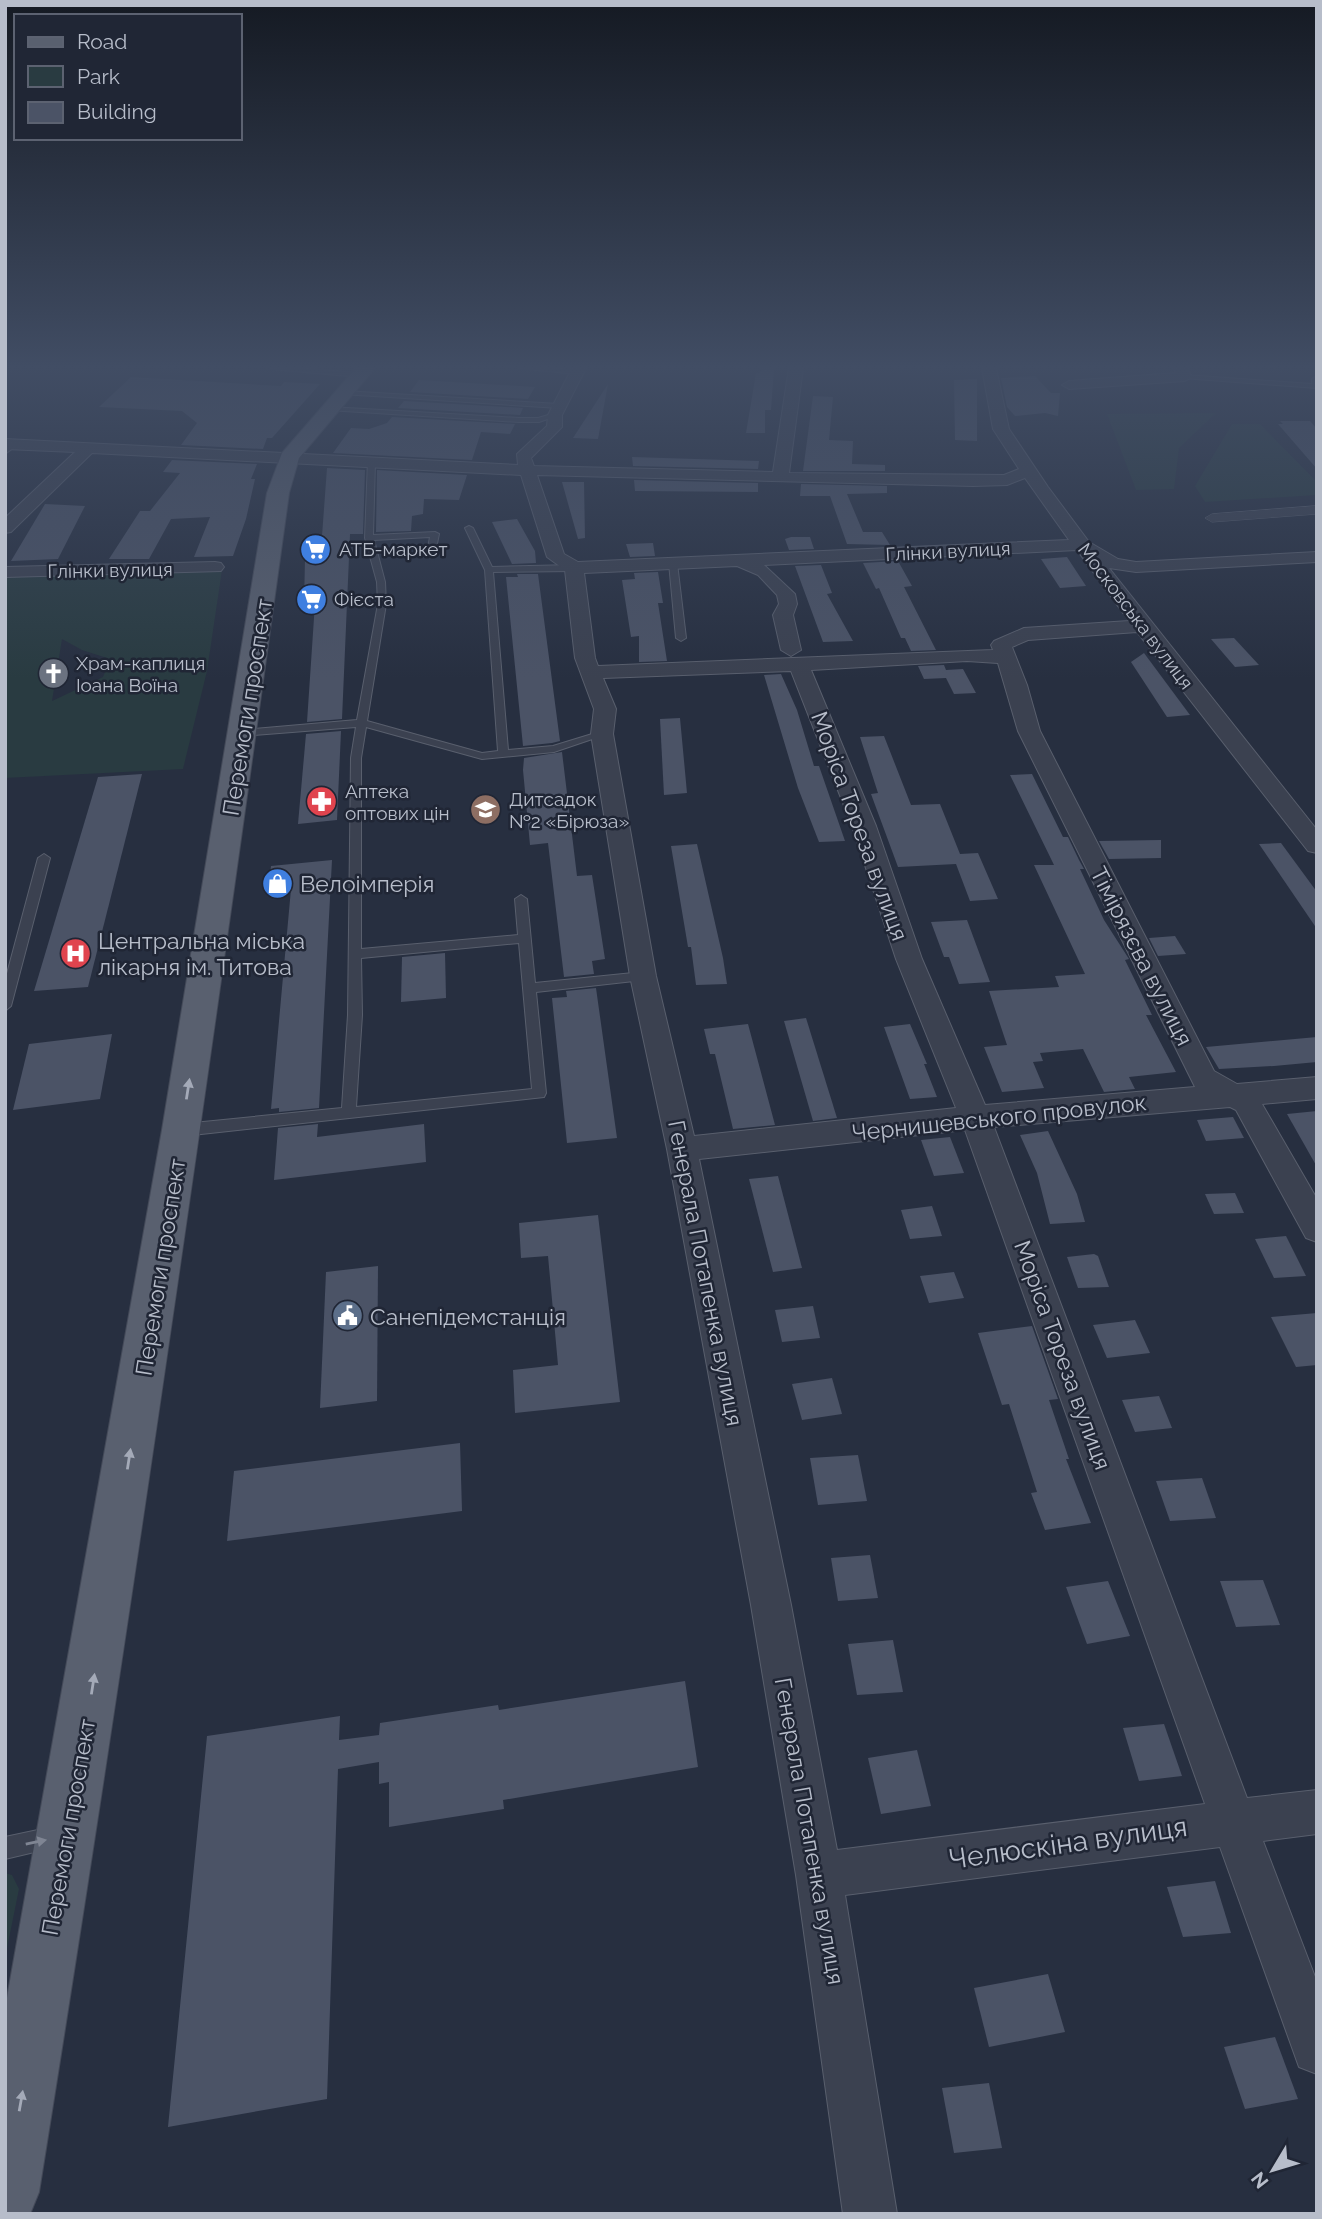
<svg xmlns="http://www.w3.org/2000/svg" width="1322" height="2219" font-family="Raleway,sans-serif">
<style>
.green{fill:#293b41;fill-rule:evenodd}
.building{fill:#4b5366}
.lines{fill:none;stroke-linecap:round;stroke-linejoin:round}
.service-casing{stroke:#595f6d;stroke-width:2}
.pedestrian-casing{stroke:#595f6d;stroke-width:1}
.minor-casing{stroke:#595f6d;stroke-width:2}
.primary-casing{stroke:#444a59;stroke-width:2}
.service{fill:#3b4150;fill-rule:evenodd}
.pedestrian{fill:#3b4150;fill-rule:evenodd}
.minor{fill:#3b4150;fill-rule:evenodd}
.primary{fill:#59606f;fill-rule:evenodd}
.oneway{fill:#a4aab8}
.oneway2{fill:#7f8593}
.labels{text-anchor:middle;dominant-baseline:central;stroke-width:5;stroke-linejoin:round;paint-order:stroke}
.far-poi-label{font-size:19px;fill:#b7bdca;stroke:#202635;text-anchor:start}
.far-street-label{font-size:19px;fill:#b7bdca;stroke:#202635}
.street-label{font-size:23px;fill:#b7bdca;stroke:#202635}
.poi-label{font-size:23px;fill:#b7bdca;stroke:#202635;text-anchor:start}
.near-street-label{font-size:28px;fill:#b7bdca;stroke:#202635}
</style>
<rect width="100%" height="100%" fill="#272f40"/>
<!-- green -->
<g class="green">
<polygon points="1216,413 1179,448 1174,489 1136,490 1107,414"/>
<polygon points="1232,424 1260,424 1317,482 1317,495 1205,502 1195,486"/>
<path d="M222,570l-15,101 -24,98 -178,9v-203zM62,639l20,11 28,9 -7,18 -51,24z"/>
<polygon points="5,1873 12,1875 19,1889 5,1958"/>
</g>
<!-- building -->
<g class="building">
<polygon points="761,368 774,368 771,410 765,410 765,433 746,433 756,373 760,373"/>
<polygon points="1035,376 1051,393 1060,393 1058,416 1045,413 1015,416 1007,407 1001,378"/>
<polygon points="131,377 281,386 284,382 320,384 272,438 267,438 263,449 181,445 197,423 182,411 99,407"/>
<polygon points="977,379 977,441 955,440 954,380"/>
<polygon points="419,380 535,387 528,399 410,392"/>
<polygon points="608,384 598,439 573,438"/>
<polygon points="813,396 833,397 829,440 853,441 852,464 885,465 885,471 803,471"/>
<polygon points="404,401 523,408 520,415 398,408"/>
<polygon points="392,417 515,424 510,434 481,432 472,460 333,453 351,428 369,429 387,423"/>
<polygon points="1280,421 1310,421 1317,429 1317,469 1278,424 1283,424"/>
<polygon points="632,457 759,461 758,469 633,466"/>
<polygon points="172,460 257,464 251,479 255,479 246,519 233,556 194,557 210,517 171,519 149,559 109,559 140,511 150,511 180,473 163,472"/>
<polygon points="327,468 365,470 363,534 350,534 342,719 307,722 315,603 304,604 305,559 310,559 311,537 322,536"/>
<polygon points="377,470 467,475 459,500 424,499 423,514 412,516 411,531 376,532"/>
<polygon points="634,480 758,483 758,492 635,491"/>
<polygon points="562,482 584,482 585,538 578,539"/>
<polygon points="801,484 887,486 887,493 847,494 863,532 882,532 890,545 847,544 830,496 800,496"/>
<polygon points="45,504 85,506 58,559 11,561"/>
<polygon points="517,519 535,551 536,563 512,564 492,522"/>
<polygon points="791,537 810,537 814,549 789,550 785,539"/>
<polygon points="653,543 655,556 630,557 626,544"/>
<polygon points="1067,557 1086,586 1060,588 1041,559"/>
<polygon points="898,561 912,586 904,587 936,650 911,651 905,638 901,638 879,588 876,589 863,563"/>
<polygon points="821,565 832,593 827,594 853,641 823,642 795,566"/>
<polygon points="658,572 663,603 658,603 667,661 639,662 639,636 631,637 622,580 635,579 634,573"/>
<polygon points="517,574 538,574 560,741 552,743 523,746 506,577 518,577"/>
<polygon points="1234,638 1259,665 1235,667 1211,639"/>
<polygon points="1144,653 1190,715 1167,717 1131,662"/>
<polygon points="944,665 946,670 963,669 976,693 954,694 946,678 924,679 918,666"/>
<polygon points="781,674 797,710 814,766 819,766 845,841 819,842 798,788 764,675"/>
<polygon points="680,718 687,793 664,795 660,719"/>
<polygon points="341,731 337,820 298,824 306,734"/>
<polygon points="884,736 911,805 940,804 960,854 978,853 998,899 970,901 956,864 898,867 871,794 878,793 860,737"/>
<polygon points="562,752 577,876 592,875 605,959 592,961 594,974 564,977 548,843 530,845 523,770 524,758"/>
<polygon points="142,774 88,987 34,991 98,777"/>
<polygon points="1032,774 1063,837 1068,837 1079,860 1084,869 1080,869 1104,920 1129,959 1125,960 1152,1015 1146,1015 1176,1072 1129,1077 1135,1089 1104,1092 1083,1049 1040,1053 1043,1061 1033,1062 1044,1088 1002,1092 984,1047 1007,1045 989,991 1059,987 1055,976 1085,974 1034,865 1054,865 1010,775"/>
<polygon points="1161,840 1161,858 1109,859 1099,841"/>
<polygon points="1281,843 1317,892 1317,929 1259,844"/>
<polygon points="697,844 723,958 727,984 696,985 691,947 688,947 671,846"/>
<polygon points="332,860 319,1108 279,1112 279,1108 271,1109 291,889 268,891 271,866"/>
<polygon points="967,920 990,982 959,984 949,957 944,957 931,922"/>
<polygon points="1175,936 1186,954 1158,956 1149,938"/>
<polygon points="445,953 446,998 401,1002 402,957"/>
<polygon points="596,988 617,1138 567,1143 552,998 567,997 566,991"/>
<polygon points="806,1018 837,1118 813,1121 784,1021"/>
<polygon points="748,1024 775,1125 733,1129 715,1054 710,1054 704,1029"/>
<polygon points="910,1024 927,1064 924,1064 937,1097 910,1099 884,1027"/>
<polygon points="112,1034 100,1099 13,1110 29,1044"/>
<polygon points="1317,1037 1317,1062 1274,1066 1219,1069 1206,1047"/>
<polygon points="1317,1111 1317,1167 1287,1114"/>
<polygon points="1233,1117 1244,1138 1206,1141 1197,1120"/>
<polygon points="318,1124 317,1137 424,1124 426,1162 274,1180 278,1128"/>
<polygon points="1048,1131 1077,1194 1085,1222 1050,1224 1037,1173 1020,1135"/>
<polygon points="950,1137 964,1173 934,1176 921,1140"/>
<polygon points="778,1176 802,1268 773,1272 749,1179"/>
<polygon points="1235,1193 1244,1213 1214,1214 1205,1194"/>
<polygon points="932,1206 942,1236 910,1239 901,1210"/>
<polygon points="598,1215 620,1402 515,1413 513,1370 558,1365 548,1256 521,1258 519,1223"/>
<polygon points="1286,1236 1306,1276 1274,1278 1255,1239"/>
<polygon points="1094,1254 1098,1256 1109,1287 1078,1288 1067,1257"/>
<polygon points="378,1266 377,1401 320,1408 326,1272"/>
<polygon points="954,1272 964,1298 929,1303 920,1276"/>
<polygon points="813,1306 820,1338 782,1342 775,1310"/>
<polygon points="1317,1313 1317,1365 1296,1367 1271,1317"/>
<polygon points="1135,1320 1150,1353 1107,1358 1093,1325"/>
<polygon points="1032,1326 1058,1399 1049,1400 1069,1459 1066,1459 1091,1523 1045,1530 1031,1493 1037,1492 1009,1404 1002,1405 978,1333"/>
<polygon points="832,1378 842,1414 802,1420 792,1384"/>
<polygon points="1159,1396 1172,1428 1135,1432 1122,1400"/>
<polygon points="460,1443 462,1511 227,1541 234,1471"/>
<polygon points="858,1455 867,1501 818,1505 810,1458"/>
<polygon points="1202,1478 1216,1518 1170,1521 1156,1481"/>
<polygon points="870,1555 878,1598 838,1601 831,1558"/>
<polygon points="1263,1580 1280,1625 1236,1627 1220,1581"/>
<polygon points="1108,1581 1130,1636 1087,1644 1066,1587"/>
<polygon points="893,1640 903,1692 857,1695 848,1644"/>
<polygon points="685,1681 698,1767 503,1800 504,1809 389,1827 389,1782 379,1784 379,1762 338,1769 327,2099 168,2127 207,1736 340,1716 339,1740 379,1735 380,1723 498,1705 499,1710"/>
<polygon points="1164,1724 1182,1776 1139,1781 1123,1728"/>
<polygon points="917,1750 931,1806 881,1814 868,1758"/>
<polygon points="1215,1881 1231,1933 1183,1937 1167,1887"/>
<polygon points="1048,1974 1065,2032 989,2047 974,1988"/>
<polygon points="1275,2037 1298,2099 1245,2109 1224,2047"/>
<polygon points="989,2083 1002,2148 954,2153 942,2088"/>
</g>
<g class="lines">
<defs>
<g id="service">
<polygon points="293,368 360,373 363,375 360,377 271,369"/>
<polygon points="518,368 554,368 580,372 577,374"/>
<polygon points="1185,375 1312,384 1312,379 1315,377 1317,388 1183,378"/>
<polygon points="344,391 559,404 562,406 559,408 342,394"/>
<polygon points="330,407 519,418 538,418 555,413 559,415 539,422 519,422 328,410"/>
<polygon points="10,443 17,445 5,454 5,448"/>
<path d="M368,460l7,2 -2,73 62,-3 4,2 -4,19 -4,3 -4,-3 3,-16 -56,3 11,42 1,22 -19,117 115,32 16,-2 -13,-181 -20,-42 4,-2 4,2 19,39 82,-2 4,3 -4,3 -81,1 15,178 45,-4 49,-15 5,3 -53,18 -72,7 -116,-32 -5,31v191l157,-14 -3,-36 6,-4 6,4 8,84 108,-11 6,4 -6,4 -107,12 10,101 -2,4 -361,39 -5,-2 -2,-4 2,-4 5,-2 159,-16 6,-93 3,-257 5,-31 -114,9 -5,-3 5,-3 115,-10 21,-116 -1,-22 -12,-44zM519,943l13,146 -176,18 6,-92 -1,-57z"/>
<polygon points="673,560 677,563 686,638 681,641 676,638 669,563"/>
<polygon points="44,854 50,858 11,1006 5,1011 5,981 38,858"/>
<polygon points="52,1827 60,1830 63,1838 60,1846 5,1859 5,1837"/>
</g>
<polygon id="pedestrian" points="1317,506 1317,514 1212,522 1205,518 1212,514"/>
<g id="minor">
<path d="M572,368h14l-24,47v12l-31,31 3,8 239,6 16,-104h14l-14,105 215,2 15,-6 -26,-40 -11,-61h14l13,61 39,58 41,55 29,17 18,3 181,-10v10l-181,10 -27,-4 208,262v23l-9,-2 -171,-219 -109,8 -16,7 15,38 13,46 174,340 23,13 80,-7v22l-55,5 55,95v43l-11,-4 -70,-128 -6,-3 -236,20 253,671 70,-8v44l-54,7 54,141v92l-18,-7 -79,-220 -375,48 52,319h-54l-47,-339 -45,-270 -84,-456 -37,-173 -39,-242 3,-25 -19,-51 -10,-88 -18,-13 -26,-82 -429,-22 -81,79 -6,1v-15l70,-66 -70,-3v-10l513,26 -1,-11 30,-28 1,-11zM537,475l436,11 34,-1 18,-7 44,62 -491,22 -14,-8zM1077,550l52,71 -105,7 -30,13 -3,4 2,5 -395,16 -3,-8 -11,-85 153,-7 21,9 19,20 2,9 -6,11 8,35 10,6 10,-6 -8,-35 4,-11 -2,-10 -31,-29zM967,661l31,2 20,68 177,356 -210,18 -63,-146 -46,-133 -65,-156zM791,671l61,155 44,133 60,149 -262,28 -38,-160 -43,-242 3,-25 -13,-31zM965,1130l240,674 -368,46 -46,-245 -92,-446z"/>
<polygon points="1173,368 1187,368 1192,377 1185,381 1069,389 1062,385 1069,381 1176,373"/>
<polygon points="215,562 221,563 224,567 221,571 5,577 5,567"/>
</g>
<path id="primary" d="M356,368h19l-76,90 -10,35c-78,567 -159,1134 -250,1699l-9,22h-25v-205l157,-879 105,-637 15,-40z"/>
</defs>
<!-- service casing -->
<use href="#service" class="service-casing"/>
<!-- pedestrian casing -->
<use href="#pedestrian" class="pedestrian-casing"/>
<!-- minor casing -->
<use href="#minor" class="minor-casing"/>
<!-- primary casing -->
<use href="#primary" class="primary-casing"/>
<!-- service -->
<use href="#service" class="service"/>
<!-- pedestrian -->
<use href="#pedestrian" class="pedestrian"/>
<!-- minor -->
<use href="#minor" class="minor"/>
<!-- primary -->
<use href="#primary" class="primary"/>
</g>
<!-- one-way arrows -->
<defs><path id="oneway-solid" d="M-6-.8H1V-3.2L6.5 0L1 3.2V.8H-6Z" transform="scale(1.75)"/></defs>
<g class="oneway">
<use href="#oneway-solid" transform="translate(188 1089) rotate(-81)"/>
<use href="#oneway-solid" transform="translate(129 1459) rotate(-81)"/>
<use href="#oneway-solid" transform="translate(93 1684) rotate(-81)"/>
<use href="#oneway-solid" transform="translate(21 2101) rotate(-80)"/>
</g>
<use class="oneway2" href="#oneway-solid" transform="translate(36 1842) rotate(-12)"/>
<!-- sky -->
<linearGradient id="sky" x2="0" y2="1"><stop stop-color="#151a23"/><stop offset="0.54" stop-color="#414d64"/><stop offset="1" stop-color="#414d64" stop-opacity="0"/></linearGradient>
<rect width="1322" height="679" fill="url(#sky)"/>
<!-- icons -->
<defs>
<symbol id="supermarket-disc" viewBox="-11 -11 22 22"><circle r="9.5" fill="#3f7fe0" stroke="#202635"/><path d="M-6-5.5h2.5l.6 2H6L4.5 2H-2.5L-4.4-4H-6ZM-1.5 3.2a1.3 1.3 0 1 0 .1 0ZM3 3.2a1.3 1.3 0 1 0 .1 0Z" fill="#fff"/></symbol>
<symbol id="church-disc" viewBox="-11 -11 22 22"><circle r="9.5" fill="#6b7280" stroke="#202635"/><path d="M-1.2-6h2.4v3.5h3.3v2.4h-3.3V6h-2.4V-.1h-3.3v-2.4h3.3Z" fill="#fff"/></symbol>
<symbol id="pharmacy-disc" viewBox="-11 -11 22 22"><circle r="9.5" fill="#e0444e" stroke="#202635"/><path d="M-2-6h4v4h4v4h-4v4h-4v-4h-4v-4h4Z" fill="#fff"/></symbol>
<symbol id="school-disc" viewBox="-11 -11 22 22"><circle r="9.5" fill="#8d6e63" stroke="#202635"/><path d="M0-5L7-2L0 1L-7-2ZM-4 1L0 2.5L4 1V4Q0 6-4 4Z" fill="#fff"/></symbol>
<symbol id="shop-disc" viewBox="-11 -11 22 22"><circle r="9.5" fill="#3f7fe0" stroke="#202635"/><path d="M-5-2.5h2.3a2.7 3.5 0 0 1 5.4 0H5L5.5 6h-11ZM-1.5-2.5h3a1.5 2.3 0 0 0-3 0Z" fill="#fff"/></symbol>
<symbol id="hospital-disc" viewBox="-11 -11 22 22"><circle r="9.5" fill="#e0444e" stroke="#202635"/><path d="M-5-5h3v3.5h4V-5h3V5h-3V1.5h-4V5h-3Z" fill="#fff"/></symbol>
<symbol id="civic-disc" viewBox="-11 -11 22 22"><circle r="9.5" fill="#5c6f8a" stroke="#202635"/><path d="M-.6-6.5H3V-4.5H.6V-3L4-1V1h2V6H-6V1h2V-1L-.6-3ZM-1.2 2.5V6h2.4V2.5Z" fill="#fff"/></symbol>
</defs>
<g fill-rule="evenodd">
<use href="#supermarket-disc" x="298" y="532" width="35" height="35"/>
<use href="#supermarket-disc" x="294" y="582" width="35" height="35"/>
<use href="#church-disc" x="36" y="656" width="35" height="35"/>
<use href="#pharmacy-disc" x="304" y="784" width="35" height="35"/>
<use href="#school-disc" x="468" y="792" width="35" height="35"/>
<use href="#shop-disc" x="260" y="866" width="35" height="35"/>
<use href="#hospital-disc" x="58" y="936" width="35" height="35"/>
<use href="#civic-disc" x="330" y="1298" width="35" height="35"/>
</g>
<g class="labels">
<!-- far-poi labels -->
<g class="far-poi-label">
<text x="339" y="549">АТБ-маркет</text>
<text x="334" y="599">Фієста</text>
<text x="76" y="663">Храм-каплиця<tspan x="76" dy="22">Іоана Воїна</tspan></text>
<text x="345" y="791">Аптека<tspan x="345" dy="22">оптових цін</tspan></text>
<text x="509" y="799">Дитсадок<tspan x="509" dy="22">№2 «Бірюза»</tspan></text>
</g>
<!-- far-street labels -->
<g class="far-street-label">
<text transform="translate(948 551) rotate(-3)">Глінки вулиця</text>
<text transform="translate(110 570) rotate(-1)">Глінки вулиця</text>
<text transform="translate(1136 616) rotate(53)">Московська вулиця</text>
</g>
<!-- street labels -->
<g class="street-label">
<text transform="translate(247 707) rotate(-81)">Перемоги проспект</text>
<text transform="translate(860 826) rotate(70)">Моріса Тореза вулиця</text>
<text transform="translate(1142 956) rotate(63)">Тімірязєва вулиця</text>
<text transform="translate(999 1117) rotate(-6)">Чернишевського провулок</text>
<text transform="translate(160 1267) rotate(-81)">Перемоги проспект</text>
<text transform="translate(706 1273) rotate(79)">Генерала Потапенка вулиця</text>
<text transform="translate(1063 1355) rotate(70)">Моріса Тореза вулиця</text>
<text transform="translate(68 1827) rotate(-80)">Перемоги проспект</text>
<text transform="translate(810 1831) rotate(80)">Генерала Потапенка вулиця</text>
</g>
<!-- poi labels -->
<g class="poi-label">
<text x="300" y="883">Велоімперія</text>
<text x="98" y="940">Центральна міська<tspan x="98" dy="26">лікарня ім. Титова</tspan></text>
<text x="370" y="1316">Санепідемстанція</text>
</g>
<!-- near-street labels -->
<g class="near-street-label">
<text transform="translate(1068 1843) rotate(-8)">Челюскіна вулиця</text>
</g>
</g>
<!-- border -->
<rect width="1322" height="2219" fill="none" stroke="#b7bdca" stroke-width="14"/>
<!-- legend -->
<rect x="14" y="14" width="228" height="126" fill="#202635" stroke="#5c6271" stroke-width="2"/>
<rect x="28" y="37" width="35" height="10" fill="#59606f" stroke="#5c6271" stroke-width="2"/>
<text x="77" y="49" font-size="21" fill="#b7bdca">Road</text>
<rect x="28" y="66" width="35" height="21" fill="#293b41" stroke="#5c6271" stroke-width="2"/>
<text x="77" y="84" font-size="21" fill="#b7bdca">Park</text>
<rect x="28" y="102" width="35" height="21" fill="#4b5366" stroke="#5c6271" stroke-width="2"/>
<text x="77" y="119" font-size="21" fill="#b7bdca">Building</text>
<!-- north arrow -->
<g transform="translate(1273 2170) rotate(232)" stroke="#202635" stroke-width="5" paint-order="stroke">
<path d="M0-5L12 26L0 18L-12 26Z" fill="#b7bdca"/>
<text y="-10" font-size="19" font-weight="bold" text-anchor="middle" fill="#b7bdca">N</text>
</g>
</svg>
